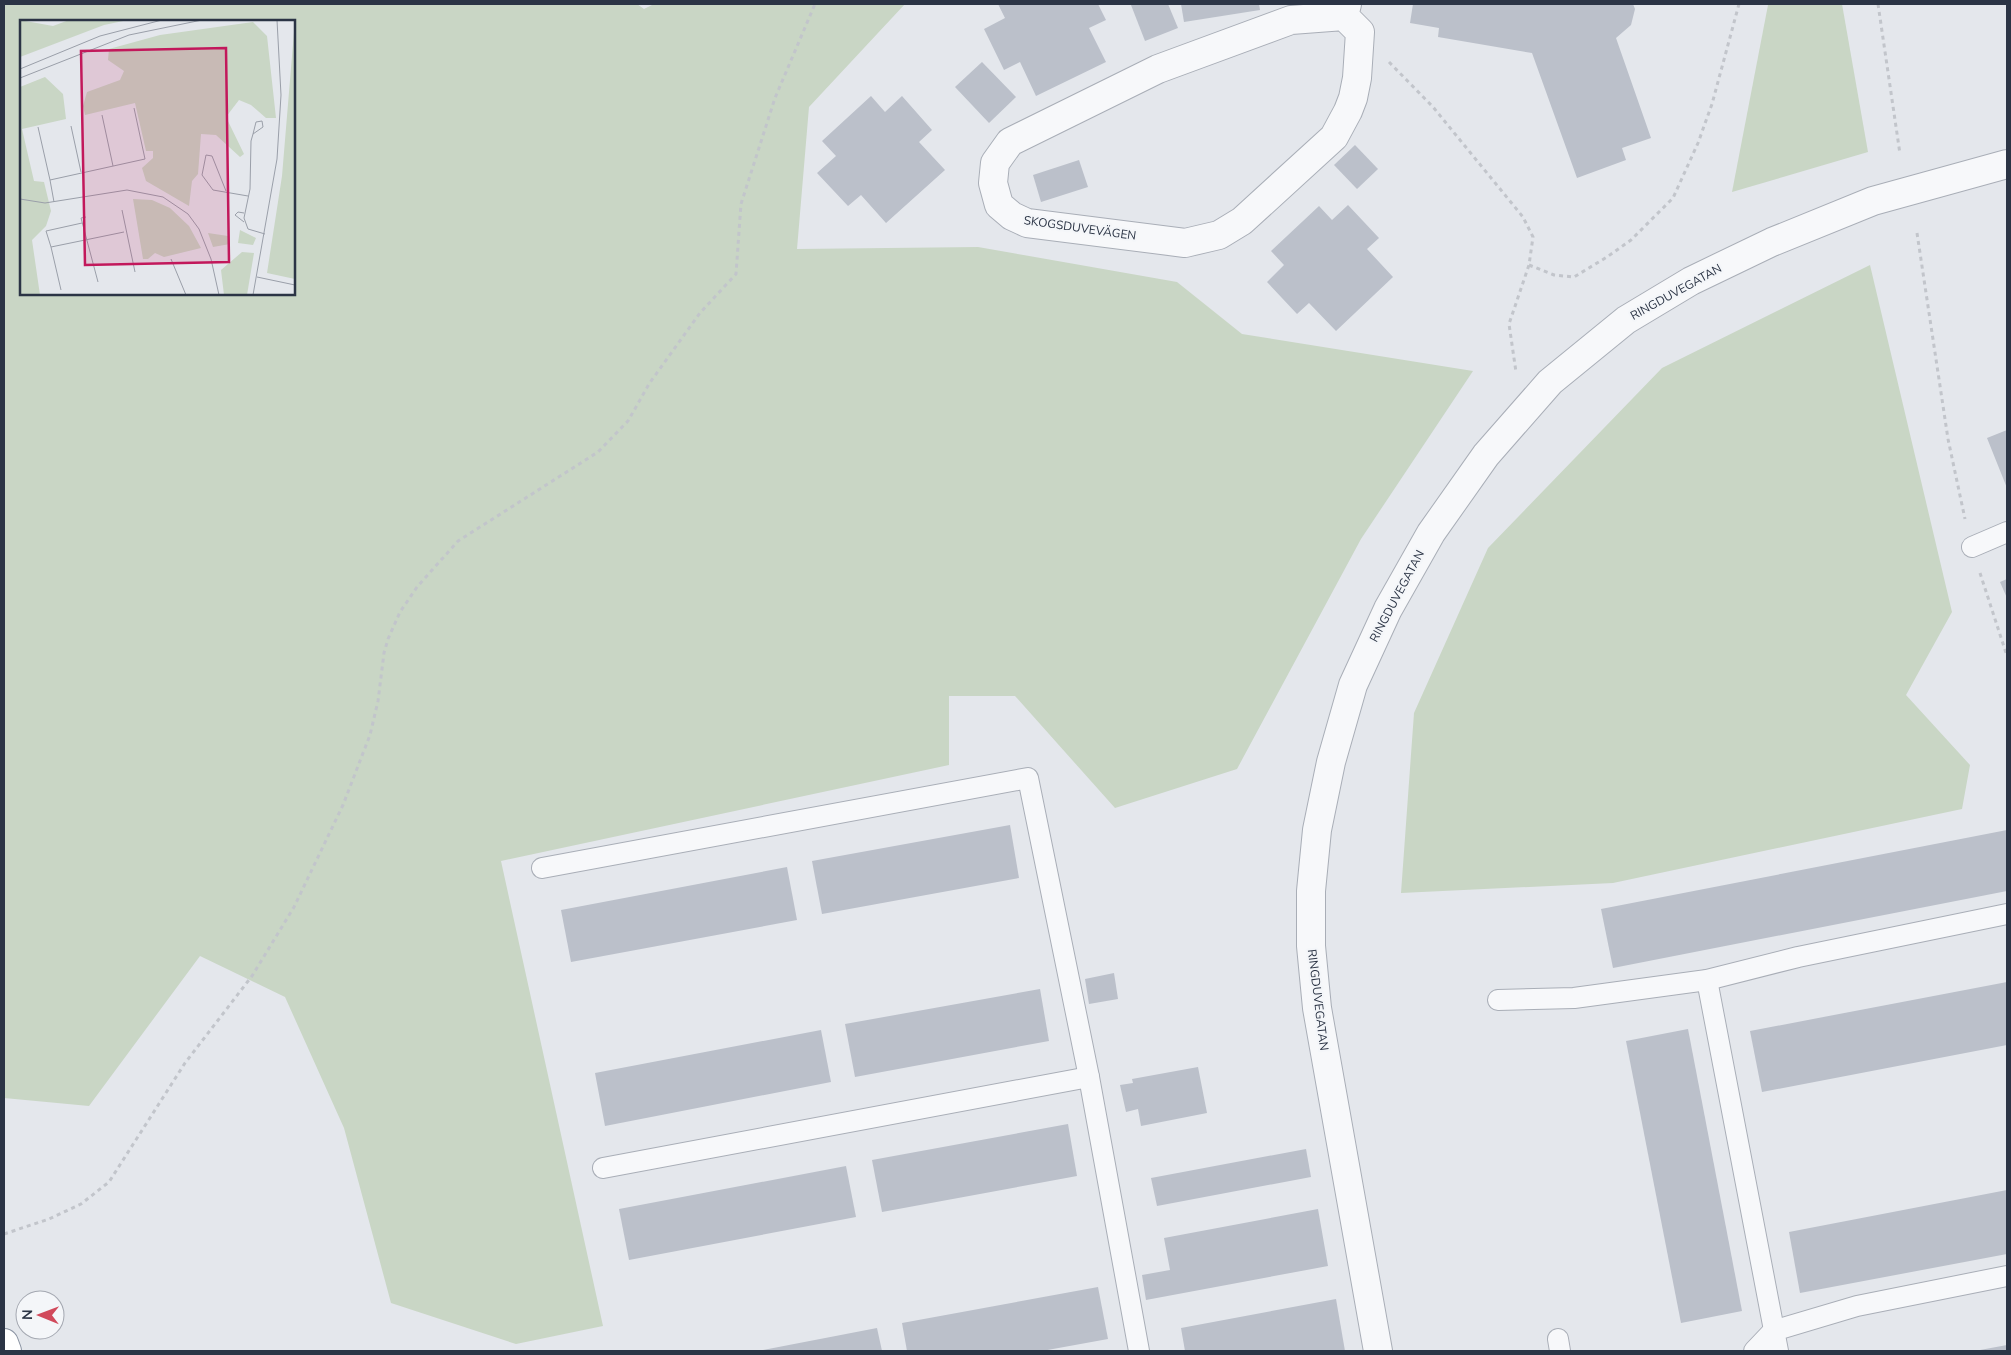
<svg xmlns="http://www.w3.org/2000/svg" width="2011" height="1355" font-family="'Nunito Sans',sans-serif">
<style>
.green{fill:#c9d6c5;fill-rule:evenodd}
.building{fill:#bbc0ca}
.lines{fill:none;stroke-linecap:round;stroke-linejoin:round}
.lane-casing{stroke:#a9aeb7;stroke-width:22}
.street-casing{stroke:#a9aeb7;stroke-width:30}
.highway-casing{stroke:#8b94a3;stroke-width:30}
.path{stroke:#c2c5cb;stroke-width:3;stroke-dasharray:4 4;stroke-linecap:butt}
.lane{stroke:#f7f8fa;stroke-width:20}
.street{stroke:#f7f8fa;stroke-width:28}
.highway{stroke:#fff;stroke-width:28}
.labels{text-anchor:middle;dominant-baseline:central;stroke-width:4.5;stroke-linejoin:round;paint-order:stroke}
.street-label{font-size:12px;fill:#2b3445;stroke:#f4f6f9}
.inset-road{fill:none;stroke:#9a9fa9;stroke-width:1}
.view{fill:#c2185b;fill-opacity:0.15;stroke:#c2185b;stroke-width:2.5}
.inset-edge{fill:none;stroke:#2b3445;stroke-width:2.5}
</style>
<rect width="100%" height="100%" fill="#e4e7ec"/>
<!-- green -->
<g class="green">
<path d="M4,4h633l7,5 10,-5h251l-96,103 -12,142 181,-2 199,35 65,52 231,37 -112,168 -124,230 -122,39 -100,-112h-66v69l-448,96 102,465 -87,18 -125,-41 -47,-175 -59,-131 -85,-41 -111,150 -85,-8zM21,21h273v273h-273z"/>
<polygon points="1774,4 1842,4 1868,152 1732,192 1768,5"/>
<polygon points="1870,265 1952,612 1906,695 1970,765 1962,809 1613,883 1401,893 1414,713 1488,548 1662,368"/>
</g>
<!-- building -->
<g class="building">
<polygon points="998,4 1098,4 1106,20 1089,28 1106,62 1036,96 1020,62 1004,70 984,29 1005,18"/>
<polygon points="1132,4 1168,4 1178,28 1145,41 1131,5"/>
<polygon points="1181,4 1259,4 1260,10 1184,22"/>
<polygon points="1413,4 1633,4 1635,9 1631,25 1616,38 1651,138 1622,148 1626,160 1577,178 1532,53 1438,37 1439,28 1410,23"/>
<polygon points="982,62 1016,97 989,123 955,87"/>
<polygon points="871,96 885,112 902,96 932,130 919,142 945,170 886,223 861,195 848,206 817,173 836,156 822,141"/>
<polygon points="1355,145 1378,169 1357,189 1334,165"/>
<polygon points="1079,160 1088,187 1041,202 1033,175"/>
<polygon points="1348,205 1379,238 1367,249 1393,277 1336,331 1309,303 1297,314 1267,282 1284,265 1271,251 1319,206 1332,220"/>
<polygon points="2007,430 2007,488 1987,438"/>
<polygon points="2007,579 2007,598 2000,582"/>
<polygon points="1010,825 1019,878 822,914 812,861"/>
<polygon points="2007,830 2007,891 1613,968 1601,909"/>
<polygon points="787,867 797,920 571,962 561,910"/>
<polygon points="1114,973 1118,999 1089,1004 1085,979"/>
<polygon points="2007,982 2007,1045 1762,1092 1750,1031"/>
<polygon points="1040,989 1049,1041 855,1077 845,1024"/>
<polygon points="1688,1029 1742,1311 1681,1323 1626,1041"/>
<polygon points="821,1030 831,1082 605,1126 595,1073"/>
<polygon points="1198,1067 1207,1113 1141,1126 1138,1109 1126,1112 1120,1085 1133,1083 1132,1079"/>
<polygon points="1068,1124 1077,1176 882,1212 872,1160"/>
<polygon points="1306,1149 1311,1177 1157,1206 1151,1178"/>
<polygon points="846,1166 856,1217 629,1260 619,1209"/>
<polygon points="2007,1190 2007,1254 1800,1293 1789,1232"/>
<polygon points="1318,1209 1328,1266 1146,1300 1142,1275 1170,1270 1164,1238"/>
<polygon points="1098,1287 1108,1339 1042,1351 907,1351 902,1323"/>
<polygon points="1336,1299 1345,1351 1185,1351 1181,1328"/>
<polygon points="877,1328 882,1351 763,1351 763,1350"/>
<polygon points="2007,1345 2007,1351 1981,1351 1980,1350"/>
</g>
<g class="lines">
<defs>
<g id="lane">
<polyline points="1972,547 2007,532"/>
<polyline points="542,868 1028,778 1089,1077 1139,1351"/>
<polyline points="1707,980 1778,1351"/>
<polyline points="1498,1000 1574,998 1707,980 1798,957 2007,914"/>
<polyline points="603,1168 1089,1077"/>
<polyline points="1558,1339 1560,1351"/>
<polyline points="1754,1351 1773,1331 1857,1306 2007,1276"/>
</g>
<g id="street">
<polyline points="1344,16 1291,20 1158,69 1010,142 995,163 993,183 999,205 1012,216 1027,223 1185,243 1219,235 1242,221 1334,137 1348,111 1353,98 1357,78 1360,32 1344,16 1347,4"/>
<polyline points="1378,1351 1317,1008 1311,946 1311,891 1317,830 1331,762 1353,685 1388,609 1431,533 1486,455 1550,382 1626,320 1691,281 1772,242 1873,201 2007,164"/>
</g>
<polyline id="highway" points="4,1343 7,1351"/>
</defs>
<!-- lane casing -->
<use href="#lane" class="lane-casing"/>
<!-- street casing -->
<use href="#street" class="street-casing"/>
<!-- highway casing -->
<use href="#highway" class="highway-casing"/>
<!-- path -->
<g class="path">
<polyline points="1878,4 1900,154"/>
<polyline points="1389,62 1433,107 1523,217 1533,237 1529,265 1509,324 1516,372"/>
<polyline points="1917,233 1948,439 1965,519"/>
<polyline points="1529,265 1554,275 1574,277 1607,257 1631,240 1673,198 1698,143 1712,104 1739,4"/>
<polyline points="1980,573 2007,656"/>
<polyline points="4,1234 49,1219 81,1204 109,1182 185,1063 252,976 294,907 343,805 370,735 378,701 384,653 388,639 400,612 417,587 458,541 598,452 628,421 649,384 700,313 736,274 741,204 775,98 815,4"/>
</g>
<!-- lane -->
<use href="#lane" class="lane"/>
<!-- street -->
<use href="#street" class="street"/>
<!-- highway -->
<use href="#highway" class="highway"/>
</g>
<g class="labels">
<!-- street labels -->
<g class="street-label">
<text transform="translate(1080 228) rotate(8)">SKOGSDUVEVÄGEN</text>
<text transform="translate(1676 292) rotate(-29)">RINGDUVEGATAN</text>
<text transform="translate(1397 596) rotate(-62)">RINGDUVEGATAN</text>
<text transform="translate(1318 1000) rotate(83)">RINGDUVEGATAN</text>
</g>
</g>
<!-- overview -->
<g transform="translate(20 20)">
<rect width="275" height="275" fill="#e4e7ec"/>
<path d="M0,0l33,6 16,-6h59l-24,5 -84,32zM275,0v259l-28,-6 15,-97zM233,2l14,14 9,82h-10l-15,-13 -12,-5 -13,17 18,37 -4,3 -24,-22 -15,-1 -3,40 -6,7 -3,25 -43,-25 -4,-13 11,-10v-7h-7l-11,-48 -50,12 -2,-9 4,-14 33,-12 4,-9 -16,-11 1,-11 51,-14zM25,57l18,17 3,25 -44,10 12,52 10,1 7,29 -5,15 -14,14 8,55h-20v-208zM113,179l19,1 18,8 19,18 12,22 -37,9 -9,-4 -7,6h-5zM220,210l16,8 -3,7 -15,-2zM188,213l20,3 2,8 -17,3zM222,232l12,1 -7,42h-23l-3,-25z" fill="#c9d6c5"/>
<path class="inset-road" d="M0,49l80,-33 62,-16M0,58l109,-43 73,-15M82,95l11,51M51,106l10,46M18,107l12,53M233,114l3,-12 6,-1 1,6 -10,7 -2,7 -1,48 -6,29 4,11 17,5M206,171l-14,-35 -6,-1 -4,20 11,15 35,6M0,179l25,4 82,-13 36,7 25,17 11,15 12,30 8,36M34,182l-4,-22 95,-21 -11,-51M102,190l13,62M224,193l-6,-1 -3,3 9,7M66,197l-5,1 17,64M31,227l-5,-16 36,-8M151,239l15,36M237,257l38,8M41,270l-10,-43 73,-15M233,275l24,-136 4,-64 -4,-75"/>
<path class="view" d="M206,28l3,214 -144,3 -4,-214z"/>
<rect width="275" height="275" class="inset-edge"/>
</g>
<!-- border -->
<rect width="2011" height="1355" fill="none" stroke="#2b3445" stroke-width="10"/>
<!-- north arrow -->
<g transform="translate(40 1315) rotate(271)"><circle r="24" fill="#f4f6f9" stroke="#a4a8b1"/>
<path d="M0-4L9 19L0 12L-9 19Z" fill="#d1495b"/>
<text y="-8" font-size="14" font-weight="bold" text-anchor="middle" fill="#2b3445">N</text>
</g>
</svg>
